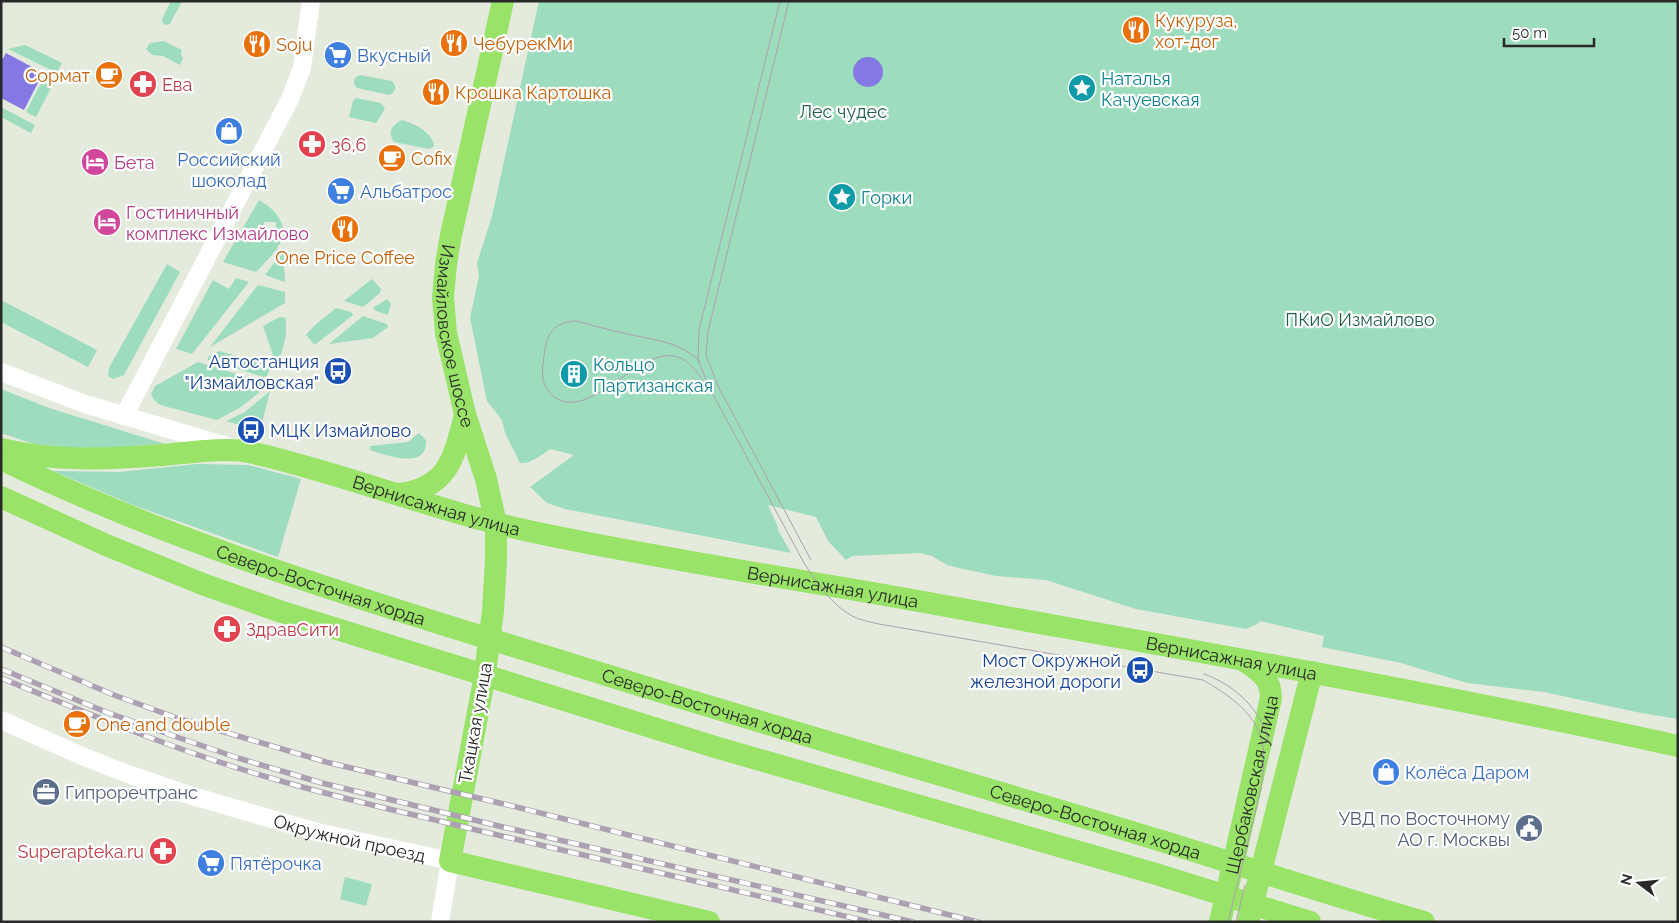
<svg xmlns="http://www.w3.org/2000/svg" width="1679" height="923" font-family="Raleway,sans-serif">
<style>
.green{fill:#9ddcbd;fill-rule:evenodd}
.water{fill:#8478e3}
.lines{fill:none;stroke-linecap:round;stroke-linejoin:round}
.minor{stroke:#fff;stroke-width:18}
.major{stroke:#98e368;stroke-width:22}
.tram{stroke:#aca0b2;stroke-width:1}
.rail-casing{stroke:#aca0b2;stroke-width:5.5}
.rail{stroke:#fff;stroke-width:4;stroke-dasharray:11;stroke-linecap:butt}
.labels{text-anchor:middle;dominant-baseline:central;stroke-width:4.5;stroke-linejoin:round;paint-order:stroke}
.food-label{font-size:18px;fill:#c56008;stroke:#fff;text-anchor:start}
.shop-label{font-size:18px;fill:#366cbe;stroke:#fff;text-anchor:start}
.culture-label{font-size:18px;fill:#0d838f;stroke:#fff;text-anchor:start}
.health-label{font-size:18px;fill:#be3a42;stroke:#fff;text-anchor:start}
.park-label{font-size:18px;fill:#205f48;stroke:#fff}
.hotel-label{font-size:18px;fill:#b23c85;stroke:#fff;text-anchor:start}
.street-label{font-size:18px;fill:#292929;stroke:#fff}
.transit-label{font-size:18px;fill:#164399;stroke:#fff;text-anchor:end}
.service-label{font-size:18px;fill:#4e5e75;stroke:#fff;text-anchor:start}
</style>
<rect width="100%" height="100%" fill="#e4eadc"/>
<!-- green -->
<g class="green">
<polygon points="171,1 182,1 170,24 164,25 162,19"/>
<path d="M539,1h1139v718l-37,-6 -97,-21 -77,-9 -66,-20 -79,-16 2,-11 -64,-15 -3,3 -11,5 -110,-20 -90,-29 -50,-4 -37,-8 -12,-3 -15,-9 -12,-3 -68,3 -6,4 -18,-19 -12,-24 -48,-12 10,22v3l13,23 -226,-44 -18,-6 -17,-16 44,-32 -24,-6c-9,6 -19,15 -30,14l-15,-30 -3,-13 -15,-19 -17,-83 9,-42 -2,-13 15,-47z"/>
<polygon points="164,41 182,50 181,55 183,58 180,65 163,56 152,55 146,49 150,43"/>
<polygon points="25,45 62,63 57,73 8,49"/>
<polygon points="45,75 55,80 36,117 26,112"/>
<path d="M360,75l32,6c5,6 4,11 -3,14l-32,-7c-5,-5 -4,-10 3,-13z"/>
<polygon points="356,98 381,103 385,109 376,123 349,117 353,101"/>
<polygon points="1,107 35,125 31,133 1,117"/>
<path d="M402,120c12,3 31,13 32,26l-5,3 -35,-7c-7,-10 -2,-17 8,-22z"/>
<path d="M259,200c10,6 17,11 22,22 9,19 -13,37 -25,50l-33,-10zM264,222h12v14h-12z"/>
<polygon points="283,251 285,282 265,275"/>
<polygon points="167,264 180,272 124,375 113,379 108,376 109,368"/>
<polygon points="236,278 249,282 192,354 176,349 213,280 229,289"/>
<polygon points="372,279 381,289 380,293 363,307 344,301"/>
<polygon points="258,285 285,292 285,303 210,347"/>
<polygon points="387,299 391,304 388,315 376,311 373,308"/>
<polygon points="1,300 97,350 88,367 1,322"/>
<polygon points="336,308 351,312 353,315 316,344 314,344 306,335 314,326"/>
<polygon points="363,316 387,324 388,327 373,338 329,344"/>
<polygon points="280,317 286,318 286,336 279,362 275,361 263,326"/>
<polygon points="219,351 268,365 270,368 267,376 264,377 208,360 208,357"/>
<polygon points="198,362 263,382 266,385 266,387 241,407 217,420 160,405 155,401 151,394 155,386"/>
<polygon points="1,389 49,408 165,444 84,449 34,444 1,433"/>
<polygon points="270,391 260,431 226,421 245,412"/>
<path d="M419,433l7,7c2,31 -40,15 -56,10v-4l38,-4z"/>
<polygon points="197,464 248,465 301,479 278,557 133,505 53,471 119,472"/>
<polygon points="345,877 372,884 366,906 340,899"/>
</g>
<!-- water -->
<g class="water">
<polygon points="6,53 43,73 24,110 1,98 1,62"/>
<circle cx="868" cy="72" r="15"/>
</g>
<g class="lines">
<!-- minor -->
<g class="minor">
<polyline points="1,372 85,404 226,446"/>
<polyline points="124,416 290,99 302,68 311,1"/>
<path id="s1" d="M1,720l81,36 43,17 64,22 128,37 133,29 -10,61"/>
</g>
<!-- major -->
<g class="major">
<path id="s2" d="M503,1l-52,234 -5,29 -3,33 3,36 19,81 21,65 6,27 4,17v37l-3,51 -9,69 -34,181 259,61"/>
<path id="s3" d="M1,449c53,13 108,10 162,6 24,-2 64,-8 86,-3 98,22 191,61 289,81 96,20 192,36 288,52 79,13 157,28 236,42 206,37 412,74 616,119"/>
<path id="s4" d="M1,459c192,94 398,151 602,215 187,58 375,111 562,168 87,27 172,55 259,80"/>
<path d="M399,494c50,-6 55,-37 66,-79"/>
<polyline points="1,497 106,545 205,585 279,611 715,747 1156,874 1310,922"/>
<path id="s5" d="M1220,922l51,-224c0,-21 -12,-27 -28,-38"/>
<polyline points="1248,922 1312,672"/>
</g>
<!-- tram -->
<g class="tram">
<path d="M780,1l-81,329 -1,30 12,29 94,174c13,20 27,41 48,53 8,4 18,6 27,8l324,56c26,15 56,35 60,67 2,14 0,28 -2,42l-33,133"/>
<polyline points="789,1 708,331 706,355 718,386 811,560"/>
<path d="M700,362c-17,-19 -44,-22 -68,-27 -19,-4 -37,-9 -56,-14 -29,2 -30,19 -33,43 -1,10 -1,21 7,29 34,36 86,-44 124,-37 13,2 20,13 28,23"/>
<path d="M1204,674c31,11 58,36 65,69"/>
<polyline points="1236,922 1245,885"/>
</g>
<defs>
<g id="rail">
<polyline points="1,647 114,695 177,718 326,762 508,805 978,922"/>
<polyline points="1,669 106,712 171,735 238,758 322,783 503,827 913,922"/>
<path d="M1,678c90,37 179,74 273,101 64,19 129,33 194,49 134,32 268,62 402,94"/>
</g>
</defs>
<!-- rail casing -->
<use href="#rail" class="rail-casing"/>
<!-- rail -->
<use href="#rail" class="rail"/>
</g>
<!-- icons -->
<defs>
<symbol id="restaurant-disc" viewBox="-11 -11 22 22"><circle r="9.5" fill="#e8710a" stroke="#fff"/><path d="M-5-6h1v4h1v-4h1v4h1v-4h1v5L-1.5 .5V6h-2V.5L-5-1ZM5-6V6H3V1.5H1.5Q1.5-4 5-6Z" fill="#fff"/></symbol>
<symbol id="supermarket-disc" viewBox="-11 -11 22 22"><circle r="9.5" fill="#3f7fe0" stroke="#fff"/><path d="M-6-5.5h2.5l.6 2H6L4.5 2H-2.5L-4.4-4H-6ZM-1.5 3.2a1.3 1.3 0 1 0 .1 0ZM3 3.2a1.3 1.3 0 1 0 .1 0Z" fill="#fff"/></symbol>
<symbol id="cafe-disc" viewBox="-11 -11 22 22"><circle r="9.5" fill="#e8710a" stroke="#fff"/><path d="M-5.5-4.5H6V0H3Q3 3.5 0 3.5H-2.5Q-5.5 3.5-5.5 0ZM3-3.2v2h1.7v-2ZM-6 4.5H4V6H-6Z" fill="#fff"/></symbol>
<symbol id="pharmacy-disc" viewBox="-11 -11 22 22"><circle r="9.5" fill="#e0444e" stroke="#fff"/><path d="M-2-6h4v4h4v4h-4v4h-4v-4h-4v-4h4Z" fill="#fff"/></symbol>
<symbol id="sight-disc" viewBox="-11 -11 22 22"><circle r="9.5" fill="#0f9aa8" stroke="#fff"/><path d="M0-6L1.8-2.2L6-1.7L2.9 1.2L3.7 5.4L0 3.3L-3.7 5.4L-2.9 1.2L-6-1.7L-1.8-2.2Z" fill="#fff"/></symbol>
<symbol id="shop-disc" viewBox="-11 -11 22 22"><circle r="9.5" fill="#3f7fe0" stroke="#fff"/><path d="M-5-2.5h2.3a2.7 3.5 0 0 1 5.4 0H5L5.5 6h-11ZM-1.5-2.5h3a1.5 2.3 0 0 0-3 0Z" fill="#fff"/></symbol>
<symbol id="hotel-disc" viewBox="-11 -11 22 22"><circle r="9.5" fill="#d1479c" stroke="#fff"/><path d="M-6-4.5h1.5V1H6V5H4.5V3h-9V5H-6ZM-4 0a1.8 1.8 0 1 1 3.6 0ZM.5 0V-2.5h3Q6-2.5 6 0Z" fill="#fff"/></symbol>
<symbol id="bus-disc" viewBox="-11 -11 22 22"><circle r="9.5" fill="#1a4fb4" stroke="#fff"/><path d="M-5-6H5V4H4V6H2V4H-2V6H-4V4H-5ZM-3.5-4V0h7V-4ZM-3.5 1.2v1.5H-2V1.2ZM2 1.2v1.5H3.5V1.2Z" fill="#fff"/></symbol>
<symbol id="building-disc" viewBox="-11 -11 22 22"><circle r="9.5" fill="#0f9aa8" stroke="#fff"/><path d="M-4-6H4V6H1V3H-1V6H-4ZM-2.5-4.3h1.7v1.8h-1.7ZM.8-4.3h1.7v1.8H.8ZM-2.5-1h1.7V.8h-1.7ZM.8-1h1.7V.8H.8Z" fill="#fff"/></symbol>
<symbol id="office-disc" viewBox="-11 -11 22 22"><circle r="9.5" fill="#5c6f8a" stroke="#fff"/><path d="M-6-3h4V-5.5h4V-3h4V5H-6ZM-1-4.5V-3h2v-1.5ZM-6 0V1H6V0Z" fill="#fff"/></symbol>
<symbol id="civic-disc" viewBox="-11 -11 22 22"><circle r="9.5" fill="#5c6f8a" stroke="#fff"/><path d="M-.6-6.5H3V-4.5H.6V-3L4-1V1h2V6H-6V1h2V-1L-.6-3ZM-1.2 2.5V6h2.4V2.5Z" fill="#fff"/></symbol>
</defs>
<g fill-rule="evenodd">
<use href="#restaurant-disc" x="1120" y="14" width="32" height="32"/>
<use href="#restaurant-disc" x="438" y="27" width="32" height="32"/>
<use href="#restaurant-disc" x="241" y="28" width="32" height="32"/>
<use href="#supermarket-disc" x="322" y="39" width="32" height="32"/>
<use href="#cafe-disc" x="93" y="59" width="32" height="32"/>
<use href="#pharmacy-disc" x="127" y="68" width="32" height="32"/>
<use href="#sight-disc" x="1066" y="72" width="32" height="32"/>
<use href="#restaurant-disc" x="420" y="76" width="32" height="32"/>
<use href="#shop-disc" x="213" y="115" width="32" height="32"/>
<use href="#pharmacy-disc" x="296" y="128" width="32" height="32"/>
<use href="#cafe-disc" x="376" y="142" width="32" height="32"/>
<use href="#hotel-disc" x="79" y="146" width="32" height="32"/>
<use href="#supermarket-disc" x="325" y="175" width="32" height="32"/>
<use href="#sight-disc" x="826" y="181" width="32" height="32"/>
<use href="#hotel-disc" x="91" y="206" width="32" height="32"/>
<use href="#restaurant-disc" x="329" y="213" width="32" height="32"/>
<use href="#bus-disc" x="322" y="355" width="32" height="32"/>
<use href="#building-disc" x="558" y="358" width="32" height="32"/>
<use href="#bus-disc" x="235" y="414" width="32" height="32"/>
<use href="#pharmacy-disc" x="211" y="613" width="32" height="32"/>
<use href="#bus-disc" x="1124" y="654" width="32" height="32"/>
<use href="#cafe-disc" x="61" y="708" width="32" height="32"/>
<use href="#shop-disc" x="1370" y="756" width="32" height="32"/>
<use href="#office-disc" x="30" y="776" width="32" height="32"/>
<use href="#civic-disc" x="1513" y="812" width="32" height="32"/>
<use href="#pharmacy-disc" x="147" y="835" width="32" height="32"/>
<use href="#supermarket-disc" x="195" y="847" width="32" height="32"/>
</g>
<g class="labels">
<!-- food labels -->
<g class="food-label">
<text x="1155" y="20">Кукуруза,<tspan x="1155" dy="21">хот-дог</tspan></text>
<text x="473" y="43">ЧебурекМи</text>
<text x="276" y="44">Soju</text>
<text x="90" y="75" text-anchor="end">Сормат</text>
<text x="455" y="92">Крошка Картошка</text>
<text x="411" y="158">Cofix</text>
<text x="345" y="257" text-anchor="middle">One Price Coffee</text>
<text x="96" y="724">One and double</text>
</g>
<!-- shop labels -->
<g class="shop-label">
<text x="357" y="55">Вкусный</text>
<text x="229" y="159" text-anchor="middle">Российский<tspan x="229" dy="21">шоколад</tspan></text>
<text x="360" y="191">Альбатрос</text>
<text x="1405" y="772">Колёса Даром</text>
<text x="230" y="863">Пятёрочка</text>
</g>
<!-- culture labels -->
<g class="culture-label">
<text x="1101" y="78">Наталья<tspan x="1101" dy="21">Качуевская</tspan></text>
<text x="861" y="197">Горки</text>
<text x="593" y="364">Кольцо<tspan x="593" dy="21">Партизанская</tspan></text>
</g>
<!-- health labels -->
<g class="health-label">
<text x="162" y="84">Ева</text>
<text x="331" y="144">36,6</text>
<text x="246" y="629">ЗдравСити</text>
<text x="144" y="851" text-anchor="end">Superapteka.ru</text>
</g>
<!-- park labels -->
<g class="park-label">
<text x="843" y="111">Лес чудес</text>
<text x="1360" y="319">ПКиО Измайлово</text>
</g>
<!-- hotel labels -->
<g class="hotel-label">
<text x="114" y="162">Бета</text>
<text x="126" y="212">Гостиничный<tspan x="126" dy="21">комплекс Измайлово</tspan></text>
</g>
<!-- street labels -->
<g class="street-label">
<text stroke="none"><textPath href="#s2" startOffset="342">Измайловское шоссе</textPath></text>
<text stroke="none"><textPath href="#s3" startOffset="444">Вернисажная улица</textPath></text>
<text stroke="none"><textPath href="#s4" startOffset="344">Северо-Восточная хорда</textPath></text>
<text stroke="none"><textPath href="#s3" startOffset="849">Вернисажная улица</textPath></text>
<text stroke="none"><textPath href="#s3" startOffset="1254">Вернисажная улица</textPath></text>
<text stroke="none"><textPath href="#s4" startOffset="749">Северо-Восточная хорда</textPath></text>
<text transform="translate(475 723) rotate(-80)">Ткацкая улица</text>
<text stroke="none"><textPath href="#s5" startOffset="141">Щербаковская улица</textPath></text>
<text stroke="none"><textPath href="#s4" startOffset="1154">Северо-Восточная хорда</textPath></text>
<text stroke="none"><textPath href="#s1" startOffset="369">Окружной проезд</textPath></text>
</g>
<!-- transit labels -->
<g class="transit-label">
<text x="319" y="361">Автостанция<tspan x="319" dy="21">"Измайловская"</tspan></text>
<text x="270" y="430" text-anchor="start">МЦК Измайлово</text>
<text x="1121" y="660">Мост Окружной<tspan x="1121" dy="21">железной дороги</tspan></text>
</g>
<!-- service labels -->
<g class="service-label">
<text x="65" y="792">Гипроречтранс</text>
<text x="1510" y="818" text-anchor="end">УВД по Восточному<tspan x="1510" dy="21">АО г. Москвы</tspan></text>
</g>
</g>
<!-- border -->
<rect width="1679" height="923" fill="none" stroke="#292929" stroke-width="5"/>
<!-- north arrow -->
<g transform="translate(1639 883) rotate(286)" stroke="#ffffff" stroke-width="4" paint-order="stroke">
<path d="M0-4L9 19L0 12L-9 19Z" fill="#292929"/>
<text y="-8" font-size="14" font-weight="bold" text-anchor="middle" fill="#292929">N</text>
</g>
<!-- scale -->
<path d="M1504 38v8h90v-8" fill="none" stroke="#292929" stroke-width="2.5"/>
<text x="1512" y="38" font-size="15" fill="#292929" stroke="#ffffff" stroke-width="4" paint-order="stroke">50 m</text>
</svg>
